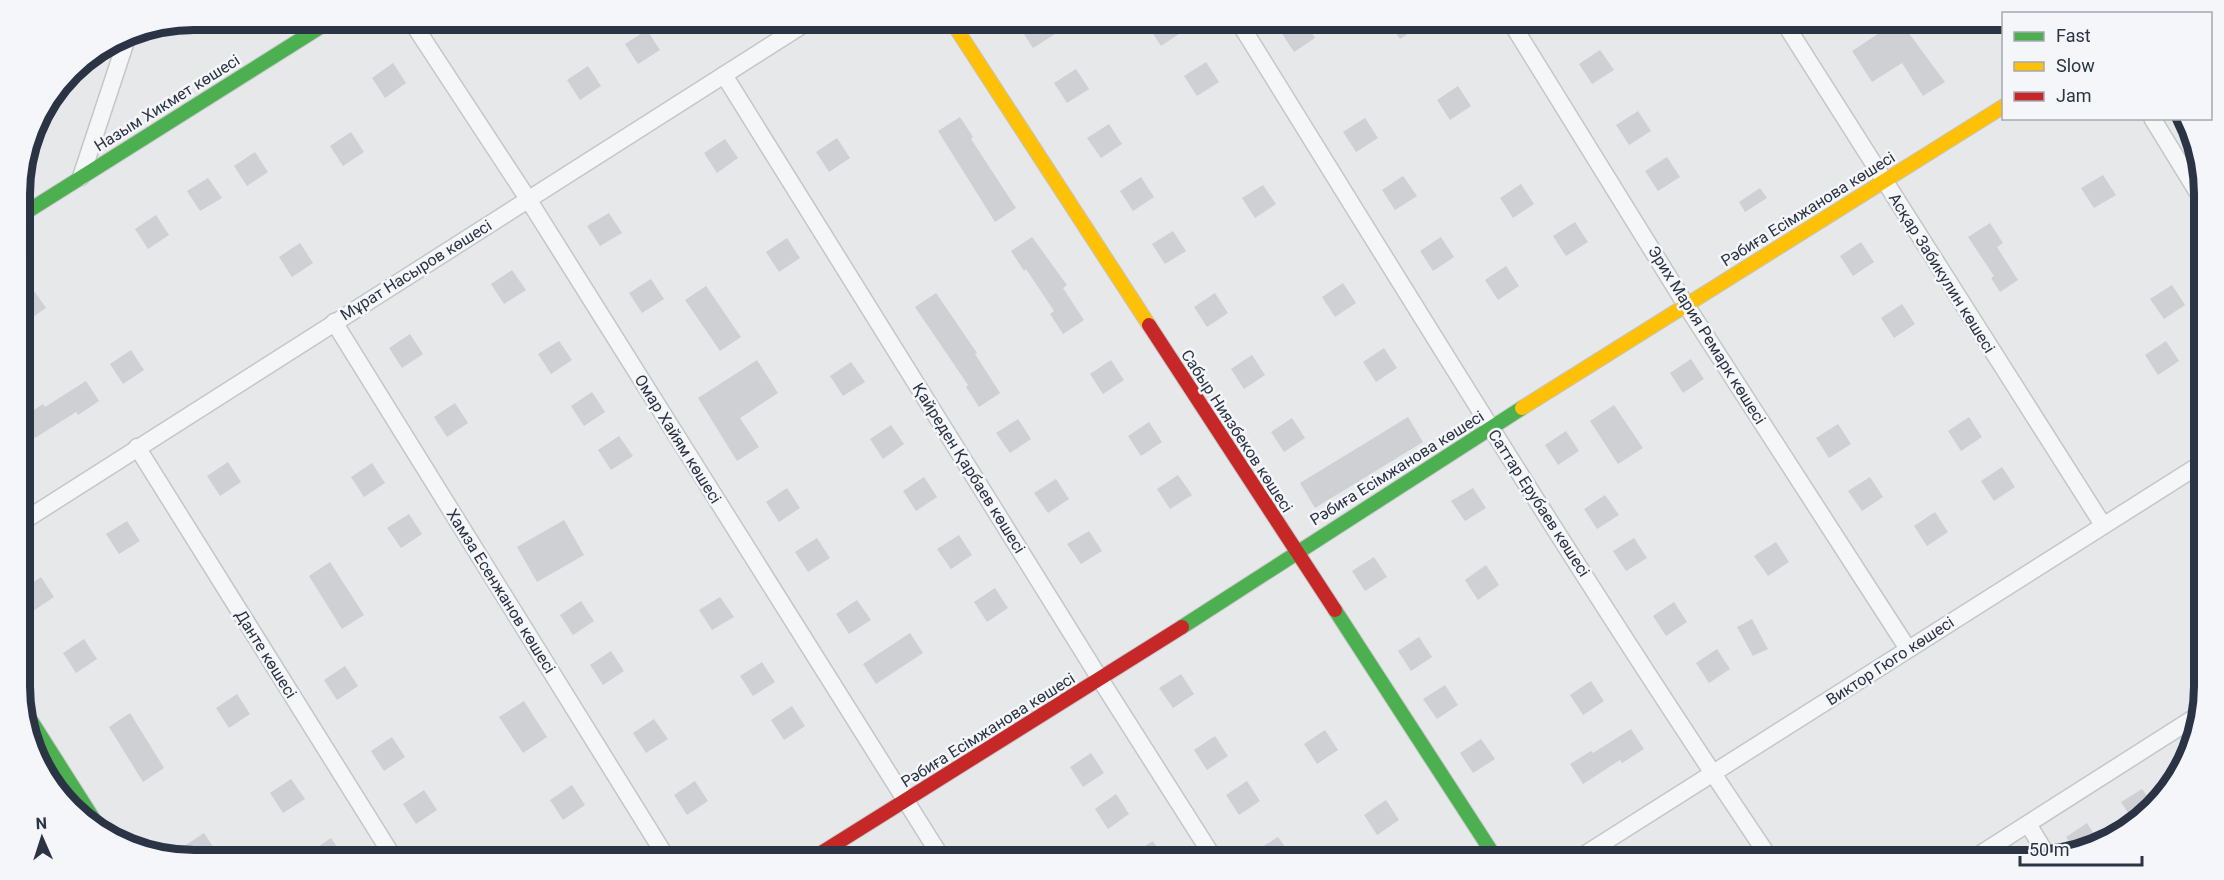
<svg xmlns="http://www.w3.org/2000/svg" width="2224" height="880" font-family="Roboto,sans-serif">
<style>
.building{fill:#ced0d3}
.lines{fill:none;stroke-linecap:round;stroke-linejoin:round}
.street-casing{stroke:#c4c6c8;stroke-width:19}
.fast-casing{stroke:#c4c6c8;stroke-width:16}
.slow-casing{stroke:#c4c6c8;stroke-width:16}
.jam-casing{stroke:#c4c6c8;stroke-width:16}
.street{stroke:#f5f6f7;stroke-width:16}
.fast{stroke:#4caf50;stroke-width:14}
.slow{stroke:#ffc107;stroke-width:14}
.jam{stroke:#c62828;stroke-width:14}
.labels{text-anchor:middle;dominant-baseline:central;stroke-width:5;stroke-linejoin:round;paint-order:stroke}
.street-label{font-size:16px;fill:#2b3445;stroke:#f4f6f9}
.rim{fill:none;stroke:#2b3445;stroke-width:8}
</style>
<rect width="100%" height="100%" fill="#e6e8ea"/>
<!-- building -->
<g class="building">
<polygon points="1033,20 1045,20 1055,34 1033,48 1020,28"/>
<polygon points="1157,20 1174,20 1182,32 1161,46 1148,26"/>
<polygon points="1300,20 1303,20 1315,38 1294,52 1281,32"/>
<polygon points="1387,20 1429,20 1400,39"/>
<polygon points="1899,20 1945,82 1923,96 1902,63 1872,82 1852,51"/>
<polygon points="647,30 660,50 638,64 625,44"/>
<polygon points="1600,50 1614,70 1592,84 1579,64"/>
<polygon points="1206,62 1219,82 1197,96 1184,76"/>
<polygon points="393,63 406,83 385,98 372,78"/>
<polygon points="588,66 601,86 580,100 567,80"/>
<polygon points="1076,69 1089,89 1067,103 1054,83"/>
<polygon points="1458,86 1471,106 1450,120 1437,100"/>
<polygon points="1638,111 1651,131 1629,145 1616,125"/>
<polygon points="960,117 973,137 971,139 1016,208 995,222 938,131"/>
<polygon points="1365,118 1378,138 1356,152 1343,132"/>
<polygon points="1109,124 1122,144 1101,158 1087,138"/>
<polygon points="351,132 364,152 343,166 330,146"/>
<polygon points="837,138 850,158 829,172 816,152"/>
<polygon points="725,139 738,158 717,173 704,153"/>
<polygon points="255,152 268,172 247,186 234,166"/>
<polygon points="1667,157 1680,177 1658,191 1645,171"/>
<polygon points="2103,175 2116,195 2094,208 2081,188"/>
<polygon points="1403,176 1417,196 1395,210 1382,190"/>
<polygon points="1141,177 1154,197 1133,211 1120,191"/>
<polygon points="208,178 222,198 200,211 187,191"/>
<polygon points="1521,184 1534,204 1513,218 1500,198"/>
<polygon points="1263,185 1276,204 1255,218 1242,198"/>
<polygon points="1760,188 1767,198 1745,212 1739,202"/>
<polygon points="609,213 622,233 600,246 587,226"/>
<polygon points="156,215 169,235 148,249 135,229"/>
<polygon points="1575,222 1588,242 1566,256 1553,236"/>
<polygon points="1990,223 2003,243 1997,247 2018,280 2000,292 1991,278 1994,276 1968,237"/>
<polygon points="1173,231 1186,251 1165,264 1152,244"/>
<polygon points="1032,237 1067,285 1063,288 1084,320 1063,334 1050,314 1054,311 1026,269 1024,271 1011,251"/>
<polygon points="1441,237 1454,257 1433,271 1420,251"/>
<polygon points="787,238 800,258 779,272 766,252"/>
<polygon points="1861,242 1874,262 1853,276 1840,256"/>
<polygon points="300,243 313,263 292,277 279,257"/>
<polygon points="1506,266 1519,286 1498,300 1485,280"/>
<polygon points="512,270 526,290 504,304 491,284"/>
<polygon points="651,279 664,299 642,313 629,293"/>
<polygon points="1343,283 1356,303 1335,317 1322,297"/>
<polygon points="2172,285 2185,305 2164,319 2150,299"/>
<polygon points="706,286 741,337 720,351 685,300"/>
<polygon points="32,288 46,308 21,325 21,296"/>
<polygon points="936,293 977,353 975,354 1000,393 979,407 966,387 968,385 915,307"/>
<polygon points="1215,293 1228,313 1207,327 1194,307"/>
<polygon points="1902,304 1915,324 1894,338 1881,318"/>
<polygon points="410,334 423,354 402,368 389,348"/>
<polygon points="559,341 572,360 551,374 538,354"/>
<polygon points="2166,341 2179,361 2158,375 2145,355"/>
<polygon points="1384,348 1397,368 1376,382 1363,362"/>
<polygon points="131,350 144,370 123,384 110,364"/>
<polygon points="1252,355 1265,375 1244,389 1231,369"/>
<polygon points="1691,359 1704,379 1683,393 1670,373"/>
<polygon points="757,360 778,393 740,418 759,447 737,461 698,398"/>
<polygon points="1111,360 1124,380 1103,394 1090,374"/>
<polygon points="851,362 865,382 843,396 830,376"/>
<polygon points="86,381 99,401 78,415 76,412 35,438 22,418 43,404 45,407"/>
<polygon points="592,392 605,412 584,426 571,406"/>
<polygon points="455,403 468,423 447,437 434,417"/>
<polygon points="1614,405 1643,448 1618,464 1590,421"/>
<polygon points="1408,417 1423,442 1315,508 1300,483"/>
<polygon points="1969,417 1982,437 1961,451 1948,431"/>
<polygon points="1292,418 1305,438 1284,452 1271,432"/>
<polygon points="1018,419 1031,439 1010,453 996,433"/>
<polygon points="1149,422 1162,442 1141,456 1128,436"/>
<polygon points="1838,424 1851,444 1829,458 1816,438"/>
<polygon points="891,425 904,444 883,459 870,439"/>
<polygon points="1566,431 1579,451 1558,465 1545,445"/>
<polygon points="619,436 633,456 611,470 598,450"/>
<polygon points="228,462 241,482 220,496 207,476"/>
<polygon points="372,463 385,483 364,497 351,477"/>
<polygon points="2002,467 2015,487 1994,501 1981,481"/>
<polygon points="1178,475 1192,495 1170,509 1157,489"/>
<polygon points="924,477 937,497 916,511 903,491"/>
<polygon points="1870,477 1883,497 1862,511 1848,491"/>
<polygon points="1056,479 1069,499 1048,513 1034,493"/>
<polygon points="787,488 800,508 779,522 766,502"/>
<polygon points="1473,488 1486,508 1465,521 1451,501"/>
<polygon points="1605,495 1619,515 1597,529 1584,509"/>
<polygon points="1935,512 1948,532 1927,546 1914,526"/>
<polygon points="409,514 422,534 401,548 387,528"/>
<polygon points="564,520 584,555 537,582 517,547"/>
<polygon points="127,521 140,541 119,554 106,534"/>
<polygon points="1089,531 1102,551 1081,564 1067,544"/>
<polygon points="959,535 972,555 951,569 937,549"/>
<polygon points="817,538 830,558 808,572 795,552"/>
<polygon points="1634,538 1647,558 1626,571 1613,551"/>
<polygon points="1776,542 1789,562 1768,576 1754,556"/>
<polygon points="1374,557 1387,577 1365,591 1352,571"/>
<polygon points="330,562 364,615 342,629 309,576"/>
<polygon points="1486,565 1499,585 1478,600 1465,580"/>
<polygon points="41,577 54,597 33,611 22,595 22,590"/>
<polygon points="995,588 1008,608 987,622 974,602"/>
<polygon points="720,597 734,617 712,630 699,610"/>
<polygon points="857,600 871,620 849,634 836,614"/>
<polygon points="581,601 594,621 573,635 560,615"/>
<polygon points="1674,602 1687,622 1666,636 1653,616"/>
<polygon points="1752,619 1768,649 1753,656 1737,627"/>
<polygon points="910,633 923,653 876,684 863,664"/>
<polygon points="1419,637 1432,657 1411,671 1398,651"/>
<polygon points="84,639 97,659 76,673 63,653"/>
<polygon points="1717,649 1730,669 1709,683 1696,663"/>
<polygon points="611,651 624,671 603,685 590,665"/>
<polygon points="762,662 775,682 753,696 740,676"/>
<polygon points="345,666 358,686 337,700 324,680"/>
<polygon points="1181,674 1194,694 1173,708 1159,688"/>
<polygon points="1591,681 1604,701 1583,715 1570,695"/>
<polygon points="1445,685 1458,705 1437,719 1423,699"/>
<polygon points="237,694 250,714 229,728 216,708"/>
<polygon points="524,701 547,737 523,753 499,717"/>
<polygon points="792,706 805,726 784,740 771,720"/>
<polygon points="130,713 164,768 143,782 109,727"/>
<polygon points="654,719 668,739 646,753 633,733"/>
<polygon points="1631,729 1644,749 1622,763 1620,760 1583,784 1570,764 1591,751 1593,753"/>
<polygon points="1325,730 1338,750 1317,764 1304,744"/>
<polygon points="1215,736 1228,756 1207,770 1194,750"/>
<polygon points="392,737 405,757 384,771 371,751"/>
<polygon points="1481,739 1495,759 1473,773 1460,753"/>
<polygon points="1091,753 1104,773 1083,787 1070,767"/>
<polygon points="291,779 305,799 283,813 270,793"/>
<polygon points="695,781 708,801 687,815 674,795"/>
<polygon points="1247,781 1260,801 1239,815 1226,795"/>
<polygon points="572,785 585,805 563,820 550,800"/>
<polygon points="2142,789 2152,803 2141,818 2134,822 2121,802"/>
<polygon points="424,790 437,810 416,824 403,804"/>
<polygon points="1116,794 1129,814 1108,829 1095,809"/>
<polygon points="1386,800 1399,820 1377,835 1364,815"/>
<polygon points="2087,823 2097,839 2073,848 2066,837"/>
<polygon points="204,833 217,853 206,861 191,860 183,847"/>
<polygon points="1278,837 1294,860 1263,860 1257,850"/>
<polygon points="331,838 346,860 315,860 310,852"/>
<polygon points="1153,841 1165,860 1123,860"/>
</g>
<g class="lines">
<defs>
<g id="street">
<polyline points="410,19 528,199 943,860"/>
<path d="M1237,19c175,282 348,566 534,841"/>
<polyline points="1509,19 1686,305 1908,649"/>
<polyline points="1782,19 2103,525"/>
<polyline points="724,75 1100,679 1215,860"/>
<polyline points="2152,118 2203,201"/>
<polyline points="81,177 129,32"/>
<polyline points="334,322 668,860"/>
<polyline points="137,447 395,860"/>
<polyline points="22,522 812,19"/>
<polyline points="2028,824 2048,857"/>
<polyline points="1576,860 2204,462"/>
<polyline points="1971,860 2200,714"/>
</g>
<g id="fast">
<polyline points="20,216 333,19"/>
<polyline points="1335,610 1497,860"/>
<polyline points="1182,627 1522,408"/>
<polyline points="23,708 96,823"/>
</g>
<g id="slow">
<polyline points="950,19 1149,325"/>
<polyline points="1522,408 2004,106"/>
</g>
<g id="jam">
<polyline points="1149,325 1335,610"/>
<polyline points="810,860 1182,627"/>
</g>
</defs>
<!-- street casing -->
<use href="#street" class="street-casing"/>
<!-- fast casing -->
<use href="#fast" class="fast-casing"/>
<!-- slow casing -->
<use href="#slow" class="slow-casing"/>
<!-- jam casing -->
<use href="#jam" class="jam-casing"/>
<!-- street -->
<use href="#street" class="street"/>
<!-- fast -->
<use href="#fast" class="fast"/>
<!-- slow -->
<use href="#slow" class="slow"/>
<!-- jam -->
<use href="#jam" class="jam"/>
</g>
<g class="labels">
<!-- street labels -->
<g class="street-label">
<text transform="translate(167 103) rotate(-32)">Назым Хикмет көшесі</text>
<text transform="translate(1808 209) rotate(-32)">Рәбиға Есімжанова көшесі</text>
<text transform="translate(416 270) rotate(-32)">Мұрат Насыров көшесі</text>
<text transform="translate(1942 273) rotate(58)">Асқар Забикулин көшесі</text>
<text transform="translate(1707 335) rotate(58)">Эрих Мария Ремарк көшесі</text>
<text transform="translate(1237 431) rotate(57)">Сабыр Ниязбеков көшесі</text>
<text transform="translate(678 439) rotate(58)">Омар Хайям көшесі</text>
<text transform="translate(969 468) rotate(58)">Қайреден Қарбаев көшесі</text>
<text transform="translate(1397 468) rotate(-32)">Рәбиға Есімжанова көшесі</text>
<text transform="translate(1539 503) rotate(57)">Саттар Ерубаев көшесі</text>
<text transform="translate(501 591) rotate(58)">Хамза Есенжанов көшесі</text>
<text transform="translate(266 654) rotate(58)">Данте көшесі</text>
<text transform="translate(1890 661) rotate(-33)">Виктор Гюго көшесі</text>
<text transform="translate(988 730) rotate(-32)">Рәбиға Есімжанова көшесі</text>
</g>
</g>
<!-- crop -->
<path d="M0 0H2224V880H0ZM194 30H2030A164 164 0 0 1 2194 194V686A164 164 0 0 1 2030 850H194A164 164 0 0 1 30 686V194A164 164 0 0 1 194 30Z" fill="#f4f6f9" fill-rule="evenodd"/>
<path class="rim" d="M194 30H2030A164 164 0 0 1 2194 194V686A164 164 0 0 1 2030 850H194A164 164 0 0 1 30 686V194A164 164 0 0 1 194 30Z"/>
<!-- legend -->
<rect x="2002" y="12" width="210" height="108" fill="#f4f6f9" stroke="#a4a8b1" stroke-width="1.5"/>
<rect x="2014" y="32" width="30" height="9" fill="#4caf50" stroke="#a4a8b1" stroke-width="1.5"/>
<text x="2056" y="42" font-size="18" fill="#2b3445">Fast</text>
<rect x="2014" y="62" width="30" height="9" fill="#ffc107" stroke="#a4a8b1" stroke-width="1.5"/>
<text x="2056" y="72" font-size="18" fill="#2b3445">Slow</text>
<rect x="2014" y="92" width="30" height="9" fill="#c62828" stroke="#a4a8b1" stroke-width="1.5"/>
<text x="2056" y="102" font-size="18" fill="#2b3445">Jam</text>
<!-- north arrow -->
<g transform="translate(42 838) rotate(357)" stroke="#f4f6f9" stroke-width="4.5" paint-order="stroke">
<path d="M0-4.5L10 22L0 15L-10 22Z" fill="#2b3445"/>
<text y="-9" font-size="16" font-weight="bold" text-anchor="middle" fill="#2b3445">N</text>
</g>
<!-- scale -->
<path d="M2020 856v9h122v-9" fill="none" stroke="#2b3445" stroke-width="3"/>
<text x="2029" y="856" font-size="18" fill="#2b3445" stroke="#f4f6f9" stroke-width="4.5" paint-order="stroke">50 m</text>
</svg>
